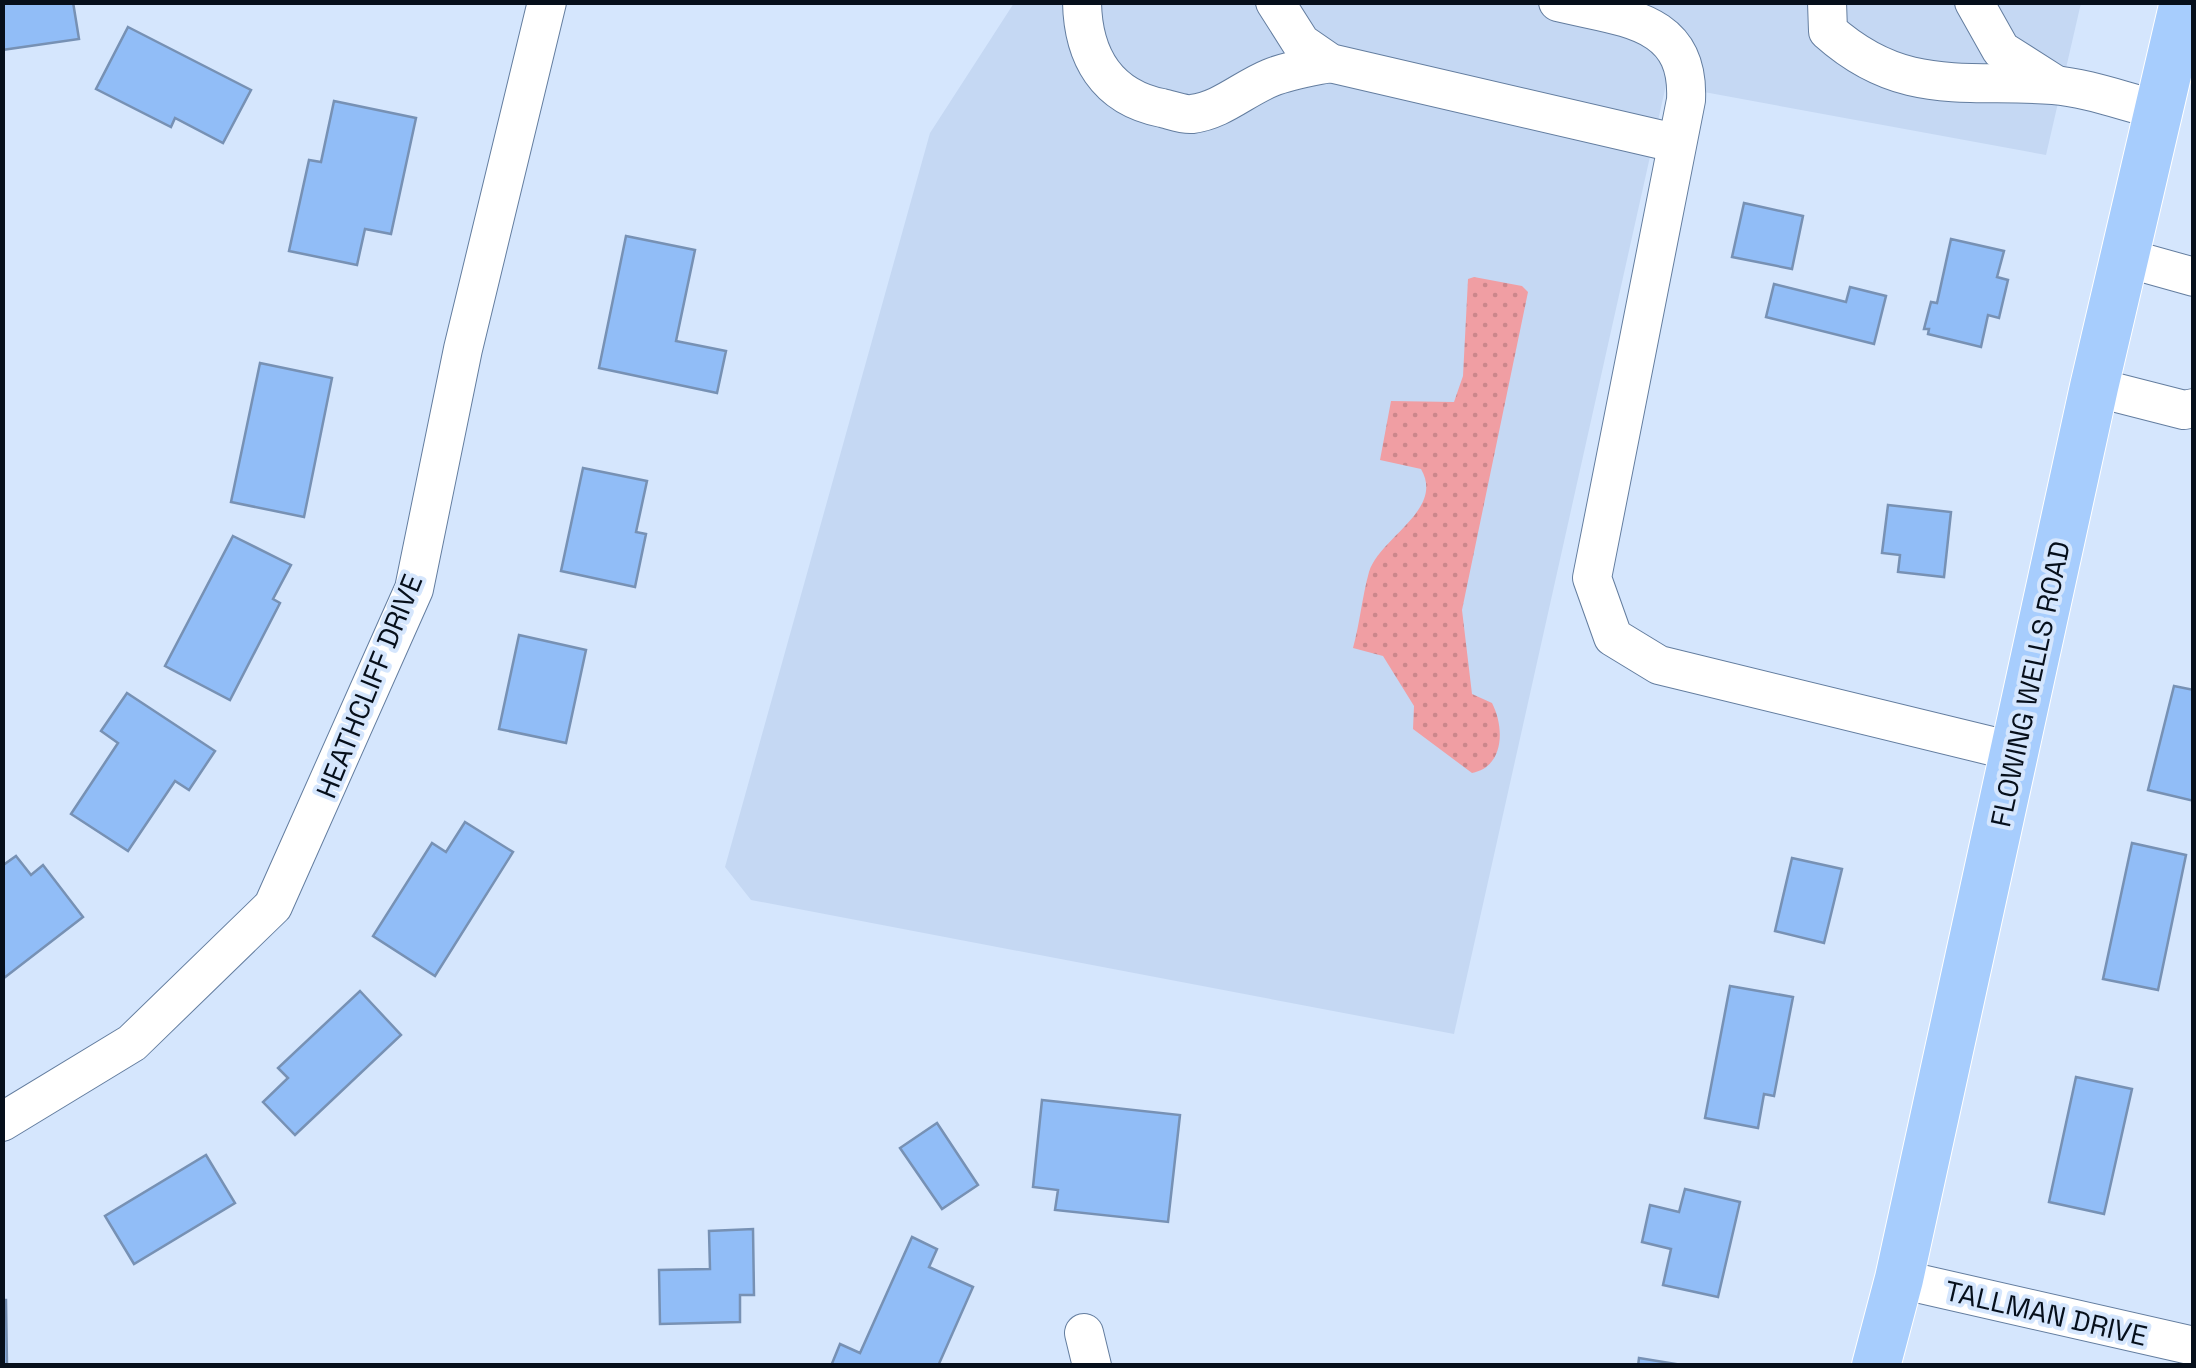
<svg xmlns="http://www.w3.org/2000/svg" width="2196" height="1368" font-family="'Space Grotesk',sans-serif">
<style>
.built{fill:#c5d8f3}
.park{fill:url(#park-dots)}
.building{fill:#91bdf7;stroke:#7791b4;stroke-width:2.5}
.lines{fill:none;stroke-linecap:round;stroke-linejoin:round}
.minor-casing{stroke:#637d9f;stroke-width:40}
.major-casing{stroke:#fff;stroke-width:50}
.minor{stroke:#fff;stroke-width:38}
.major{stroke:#a7cdfd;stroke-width:48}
.labels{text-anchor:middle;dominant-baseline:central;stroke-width:8;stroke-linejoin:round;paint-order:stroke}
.street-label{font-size:28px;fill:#060f1b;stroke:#d5e6fd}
</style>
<defs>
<pattern id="park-dots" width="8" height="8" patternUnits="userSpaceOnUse" patternTransform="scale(2.5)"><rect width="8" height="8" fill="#f09ea3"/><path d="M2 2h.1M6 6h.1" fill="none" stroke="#cc878c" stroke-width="1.8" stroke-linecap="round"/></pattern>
</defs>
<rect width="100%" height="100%" fill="#d5e6fd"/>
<!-- built -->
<polygon class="built" points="1014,3 2081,3 2046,155 1666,85 1454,1034 751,900 725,867 930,133"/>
<!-- park -->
<path class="park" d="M1474,277l48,9 6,6 -66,318 10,84 20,9c13,25 12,64 -20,70l-59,-44 1,-23 -31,-50 -30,-8c7,-25 9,-51 16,-76 11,-35 76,-62 52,-103l-41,-9 11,-59 63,1 9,-26 5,-97z"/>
<!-- building -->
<g class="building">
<polygon points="2,2 73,2 79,39 2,50"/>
<polygon points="128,27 251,90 223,143 175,118 171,127 96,89"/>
<polygon points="334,101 416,118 391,234 365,229 357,265 289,251 309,160 321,162"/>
<polygon points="1744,203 1803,216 1792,269 1732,257"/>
<polygon points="626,236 695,250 676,341 726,351 717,393 599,368"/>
<polygon points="1951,239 2004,251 1997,277 2008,280 1999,318 1988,315 1981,347 1928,334 1929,329 1924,329 1931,302 1937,303"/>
<polygon points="1774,284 1846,302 1850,287 1886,296 1874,344 1766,317"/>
<polygon points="260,363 332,378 304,517 231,502"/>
<polygon points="583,468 647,481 636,532 646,534 635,587 561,571"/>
<polygon points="1888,505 1951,512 1944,577 1898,572 1900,555 1882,553"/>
<polygon points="233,536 291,565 273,599 280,603 230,700 165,666"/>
<polygon points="519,635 586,650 566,743 499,729"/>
<polygon points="2174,686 2194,690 2194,801 2148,790"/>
<polygon points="127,693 215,751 189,790 175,781 128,851 71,814 118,743 101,731"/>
<polygon points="465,822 513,852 435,976 373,936 432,843 446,852"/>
<polygon points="2132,843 2186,855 2158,990 2103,979"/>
<polygon points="16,856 31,875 43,865 83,917 4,978 2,866"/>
<polygon points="1792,858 1842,869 1824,943 1775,931"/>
<polygon points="1730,986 1793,997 1774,1096 1764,1094 1758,1128 1705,1118"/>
<polygon points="360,991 401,1035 295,1135 263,1102 288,1078 278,1068"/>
<polygon points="2076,1077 2132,1089 2104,1214 2049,1202"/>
<polygon points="1042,1100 1180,1115 1168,1222 1055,1210 1058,1190 1033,1187"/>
<polygon points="937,1123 978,1185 942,1209 900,1148"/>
<polygon points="206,1155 235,1203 134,1264 105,1216"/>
<polygon points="1685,1189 1740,1202 1718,1297 1663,1285 1671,1249 1642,1242 1650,1205 1679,1212"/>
<polygon points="753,1229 754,1295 740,1295 740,1322 660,1324 659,1270 710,1269 709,1231"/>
<polygon points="912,1237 937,1249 929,1267 973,1287 938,1366 831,1366 840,1344 860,1353"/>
<polygon points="2,1300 6,1300 7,1366 2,1366"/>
<polygon points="1639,1358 1688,1366 1638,1366"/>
</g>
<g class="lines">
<defs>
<g id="minor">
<path d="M1082,2c1,54 24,95 80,106 9,2 21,7 30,6 30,-4 51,-25 78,-36 19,-8 40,-11 60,-15"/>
<polyline points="1275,2 1301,43 1330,63 1675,143"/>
<path d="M1558,2c64,16 132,16 128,98l-94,478 21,59 46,28 357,87"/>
<path d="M1827,2l1,29c74,66 135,48 225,54 35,3 72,17 106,25"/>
<polyline points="1974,2 2001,50 2056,85"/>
<polyline points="2126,258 2194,277"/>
<polyline points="2094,387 2184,410 2194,408"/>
<polyline points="2,1122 132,1043 273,906 414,589 463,349 547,2"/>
<polyline points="1899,1279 2194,1346"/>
<polyline points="1084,1333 1092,1366"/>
</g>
<polyline id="major" points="1876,1366 1899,1279 2094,387 2184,2"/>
</defs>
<!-- minor casing -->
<use href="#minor" class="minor-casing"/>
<!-- major casing -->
<use href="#major" class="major-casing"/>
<!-- minor -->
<use href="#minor" class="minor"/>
<!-- major -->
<use href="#major" class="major"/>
</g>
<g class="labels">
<!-- street labels -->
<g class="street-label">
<text transform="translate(2030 684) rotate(-78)">FLOWING WELLS ROAD</text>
<text transform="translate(369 686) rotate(-68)">HEATHCLIFF DRIVE</text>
<text transform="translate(2046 1313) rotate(13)">TALLMAN DRIVE</text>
</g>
</g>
<!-- border -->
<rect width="2196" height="1368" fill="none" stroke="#060f1b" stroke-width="10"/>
</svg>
